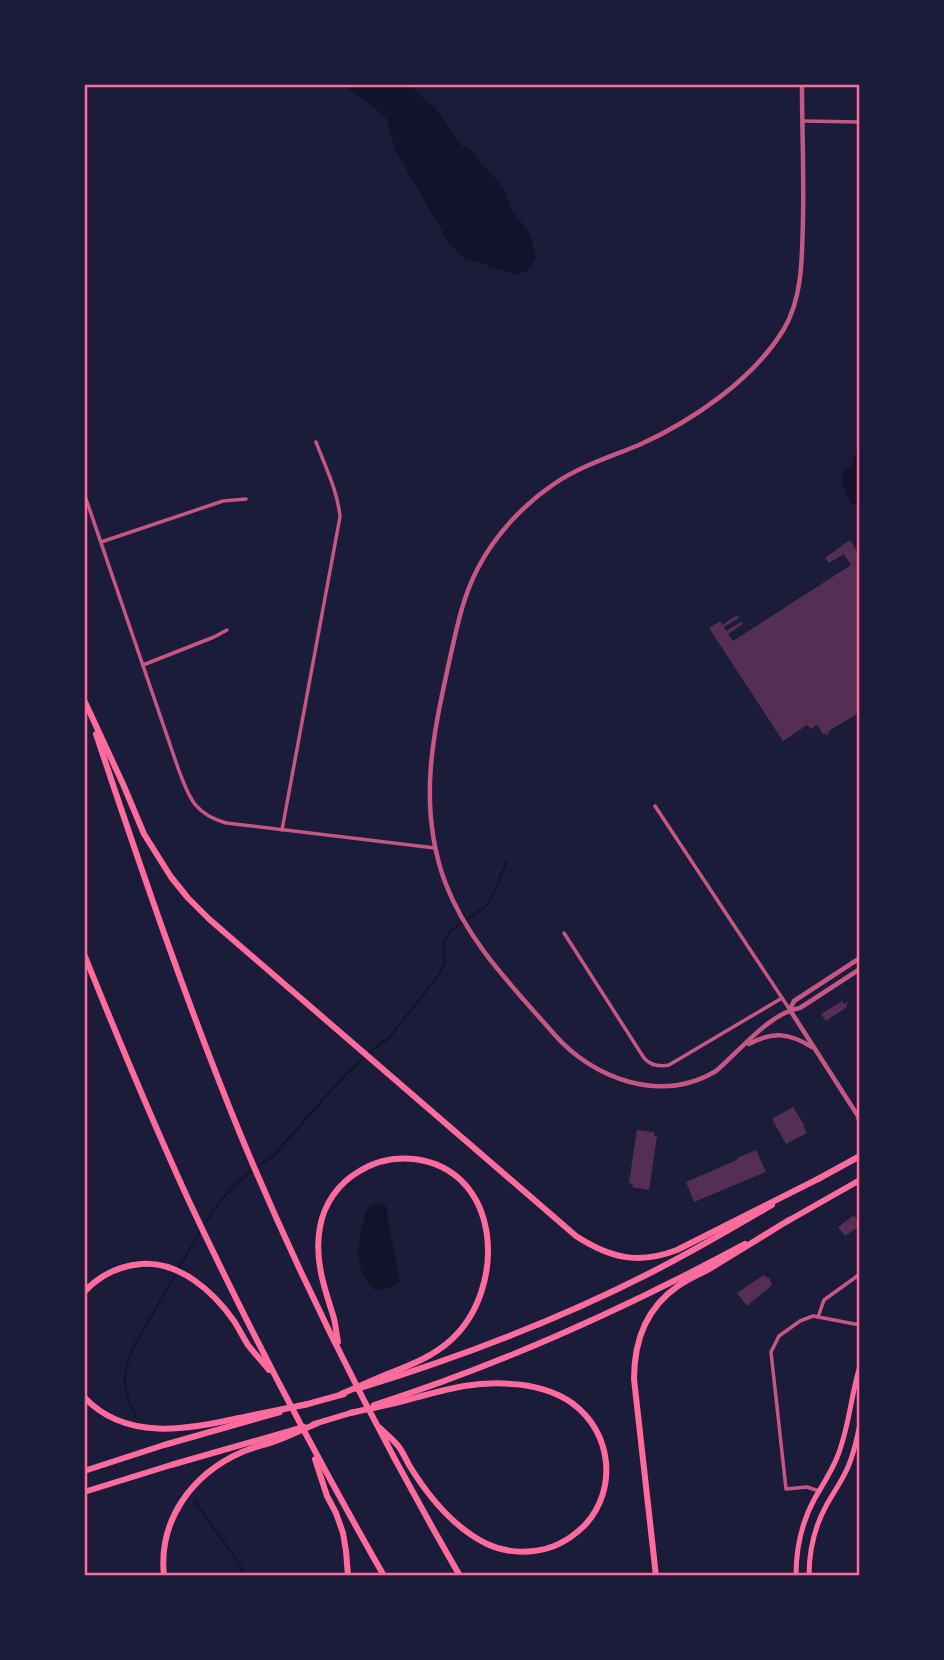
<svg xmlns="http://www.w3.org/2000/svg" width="944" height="1660" font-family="Ubuntu,sans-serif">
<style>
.water{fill:#12122b}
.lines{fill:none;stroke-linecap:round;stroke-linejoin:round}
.stream{stroke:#12122b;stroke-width:2}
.building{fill:#542f53}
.minor{stroke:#c65784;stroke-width:3.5}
.tertiary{stroke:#c65784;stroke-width:4.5}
.secondary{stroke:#ff6b9d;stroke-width:5}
.trunk{stroke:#ff6b9d;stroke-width:6}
.motorway{stroke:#ff6b9d;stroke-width:6}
.neatline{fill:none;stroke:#ff6b9d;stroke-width:2.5}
</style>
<rect width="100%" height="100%" fill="#1b1b3a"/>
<!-- water -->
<g class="water">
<polygon points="343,84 410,84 417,93 435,108 462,146 474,151 480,162 503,187 511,208 531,236 536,259 526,272 514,274 464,258 449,243 396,152 386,118 377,110"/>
<polygon points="860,439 860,508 850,503 845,489 841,483 844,470 851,467"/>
<path d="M377,1203l9,3 13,74c-5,8 -14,9 -24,10 -25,-22 -16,-51 -9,-79l3,-4z"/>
</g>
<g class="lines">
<!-- stream -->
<g class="stream">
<polyline points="369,1053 382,1042 388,1039 439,975 445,960 443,944 450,931 486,906 492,897 507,861"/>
<polyline points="256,1168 273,1156 346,1074 365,1057"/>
<path d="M203,1227c13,-22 28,-42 49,-56"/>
<polyline points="178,1269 200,1232"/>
<path d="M136,1416c-14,-26 -14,-40 -4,-67l44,-75"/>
<polyline points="194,1501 237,1560 245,1576"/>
</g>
</g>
<!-- building -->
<g class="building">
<polygon points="850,540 860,556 860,712 829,731 828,735 823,734 817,725 811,729 807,725 783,741 709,628 720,621 722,625 737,615 739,618 724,627 726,631 741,622 743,624 728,634 733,641 851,565 844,554 829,563 825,558"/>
<polygon points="842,1001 844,1004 847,1002 848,1004 846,1005 847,1007 826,1021 821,1014"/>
<polygon points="793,1107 805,1126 803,1127 807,1133 786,1144 772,1119"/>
<polygon points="637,1130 654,1132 654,1136 657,1136 649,1190 632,1187 633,1184 629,1183"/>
<polygon points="756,1150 766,1172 694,1202 686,1182 737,1160 737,1158"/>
<polygon points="854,1215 860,1226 845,1236 838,1227"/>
<polygon points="764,1275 767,1278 769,1277 772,1285 747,1306 737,1293"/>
</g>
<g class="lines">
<!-- minor -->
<g class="minor">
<polyline points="803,121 860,122"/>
<path d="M84,493l94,275c11,29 15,45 48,55l209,25"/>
<polyline points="101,542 223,501 246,499"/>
<polyline points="143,665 214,637 227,630"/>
<polyline points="655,806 790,1010"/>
<path d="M282,830l58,-313c-2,-25 -15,-51 -24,-75"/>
<path d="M564,933l80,125c7,8 15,9 25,7l113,-67"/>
<polyline points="818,1317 824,1300 860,1274"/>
<polyline points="819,1491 807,1487 786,1489 771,1352 779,1336 800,1321 813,1316 860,1325"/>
</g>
<!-- tertiary -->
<g class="tertiary">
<path d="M802,84c0,45 2,89 1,134 -1,38 0,78 -19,111 -31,51 -92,92 -145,116 -29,12 -59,21 -85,39 -31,21 -59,51 -76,84 -15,28 -21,59 -28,90 -17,77 -33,147 -5,224 22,59 68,105 109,152 39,45 107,70 162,37 24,-20 53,-58 84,-63l60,-39"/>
<polyline points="790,1009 794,1001 860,958"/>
<polyline points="790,1010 858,1116 860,1125"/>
<path d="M749,1044c24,-13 40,-11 63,3"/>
</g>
<!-- secondary -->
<g class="secondary">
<path d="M796,1576c0,-28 5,-53 19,-78 8,-14 17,-27 23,-43 11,-28 13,-60 22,-89"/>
<path d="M809,1576c0,-25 5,-48 17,-70 7,-13 16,-25 22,-39 6,-14 9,-28 12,-43"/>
</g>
<!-- trunk -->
<g class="trunk">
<polyline points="818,1179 860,1156"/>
<polyline points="786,1222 860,1180"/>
<path d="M357,1389c101,-31 199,-68 293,-116 42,-21 82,-45 122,-68"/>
<polyline points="304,1405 344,1394"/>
<path d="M374,1405c129,-41 252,-97 371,-161"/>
<polyline points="314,1424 354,1412"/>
<polyline points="84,1471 164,1445 280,1412"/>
<polyline points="84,1492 171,1465 304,1427"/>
</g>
<!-- motorway -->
<g class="motorway">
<path d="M85,702l38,82 21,50 27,43 17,21 21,21 367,317c34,22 62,29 101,14l143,-72"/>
<path d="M96,734c45,135 91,270 145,402 63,152 137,298 219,440"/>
<path d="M84,954c33,82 67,164 104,245 60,128 126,254 196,377"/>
<path d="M84,1292c15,-16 34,-26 57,-28 38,-3 72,27 93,57 5,8 9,16 14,24 6,8 14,16 21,25"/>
<path d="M338,1342c-2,-9 -2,-18 -5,-27 -9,-28 -19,-57 -13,-88 4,-23 18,-43 38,-55 17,-11 36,-15 56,-13 89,11 93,130 37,181 -20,18 -43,26 -66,35 -15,6 -29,13 -44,19"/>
<path d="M84,1397c41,44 103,33 155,21 23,-5 46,-9 69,-14"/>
<path d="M350,1413c22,-5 46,-9 68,-16 33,-9 59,-16 94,-13 20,1 43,7 60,19 40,29 46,86 13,122 -14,14 -31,24 -51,26 -16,2 -32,0 -47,-7 -33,-16 -59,-48 -78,-79 -3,-6 -6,-12 -10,-18 -5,-7 -13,-13 -19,-19"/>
<polyline points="315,1459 327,1496 336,1513 343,1533 346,1551 348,1576"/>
<path d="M164,1576c-6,-56 28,-102 78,-124 10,-4 20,-7 31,-10 15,-5 30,-13 45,-19"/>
<path d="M656,1576l-22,-197c0,-37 12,-71 44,-93 10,-7 22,-12 33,-18 26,-16 52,-32 78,-48"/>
</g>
</g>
<!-- border -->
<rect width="944" height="1660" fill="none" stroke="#1b1b3a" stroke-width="172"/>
<rect x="86" y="86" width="772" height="1488" class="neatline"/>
</svg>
